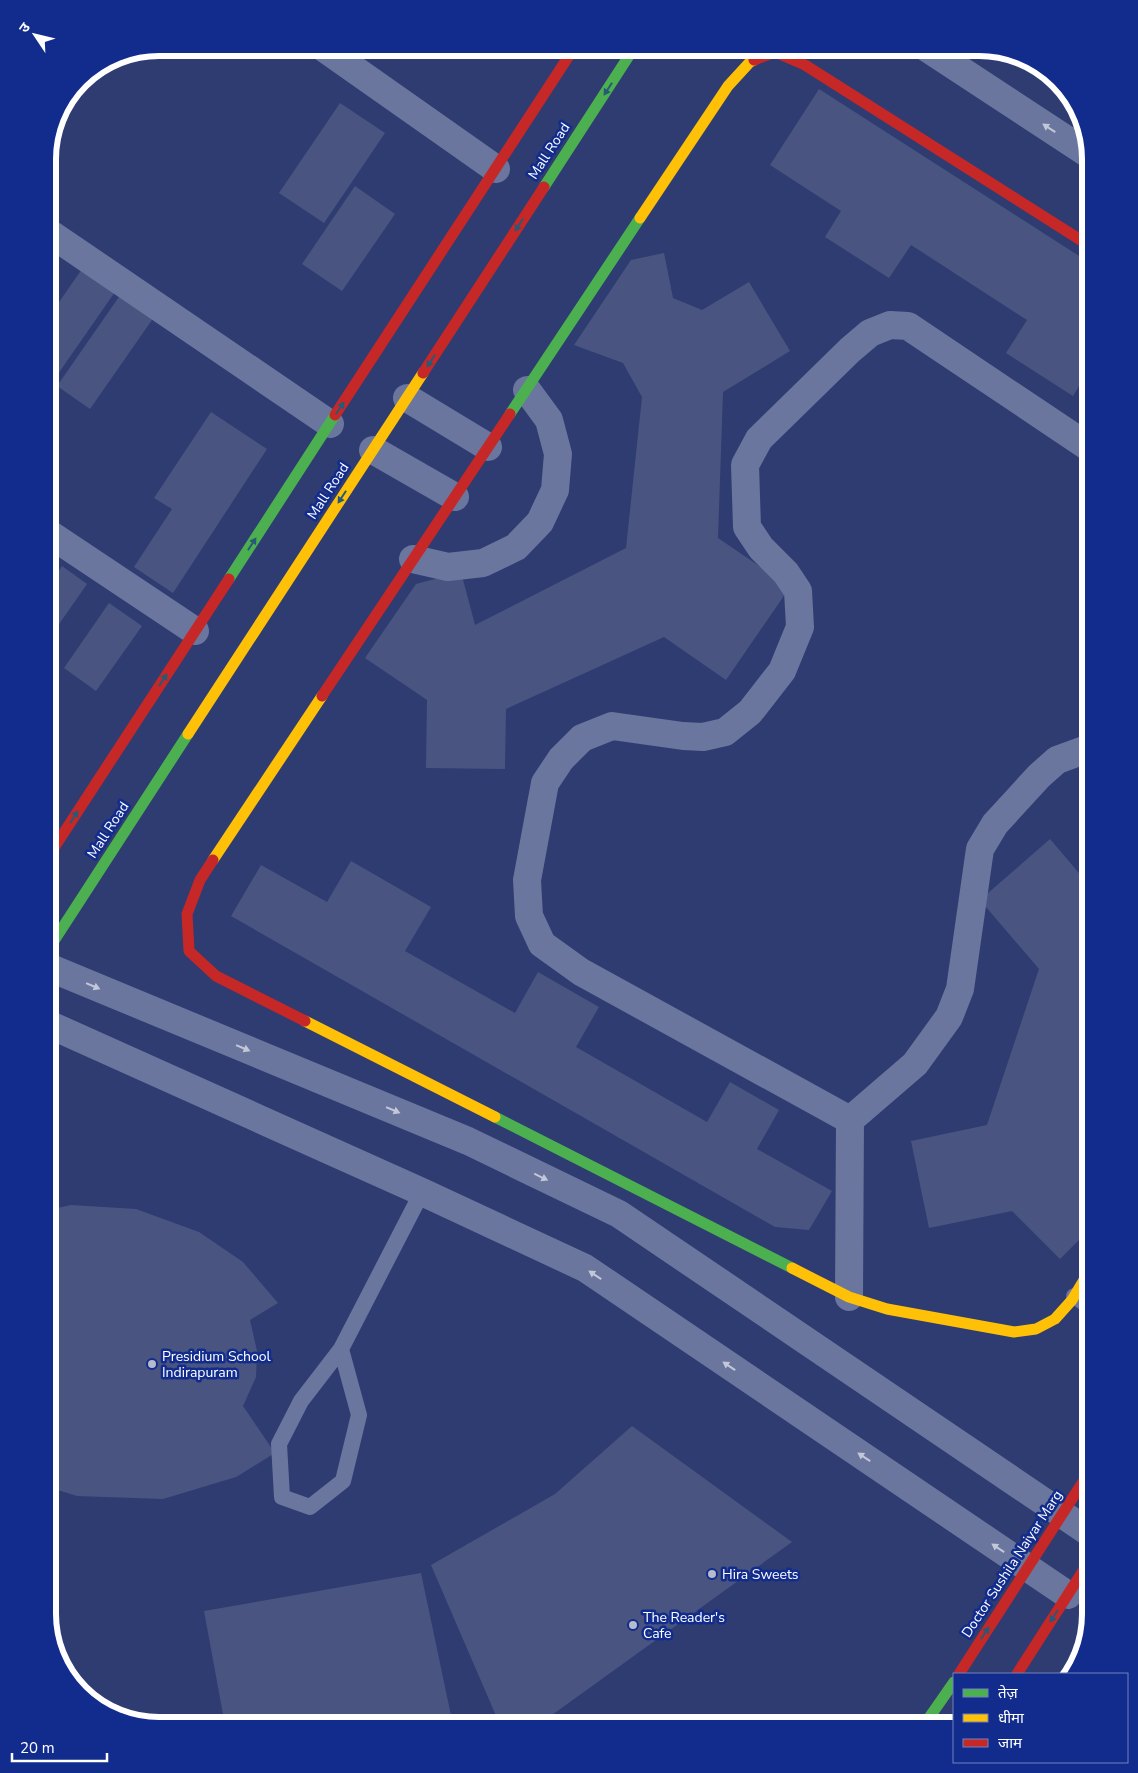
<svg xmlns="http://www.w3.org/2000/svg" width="1138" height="1773" font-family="'Nunito Sans','Noto Sans Devanagari',sans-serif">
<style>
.building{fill:#495580}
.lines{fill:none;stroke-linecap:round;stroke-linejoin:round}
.lane{stroke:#6a769d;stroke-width:16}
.street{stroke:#6a769d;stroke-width:28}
.fast{stroke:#4caf50;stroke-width:11}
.slow{stroke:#ffc107;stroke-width:11}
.jam{stroke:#c62828;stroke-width:11}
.oneway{fill:#265a78}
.oneway2{fill:#c3c8d8}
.poi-dot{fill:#b6bbcd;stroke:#122c8d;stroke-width:2}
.labels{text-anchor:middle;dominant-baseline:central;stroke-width:5;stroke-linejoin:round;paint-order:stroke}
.street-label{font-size:14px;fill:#fff;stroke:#122c8d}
.poi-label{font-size:14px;fill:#fff;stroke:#122c8d;text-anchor:start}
.rim{fill:none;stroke:#fff;stroke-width:6}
</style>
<rect width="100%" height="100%" fill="#2e3c71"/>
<!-- building -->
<g class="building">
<polygon points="819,89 1090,263 1090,368 1073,396 1006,353 1027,320 911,245 889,278 825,237 841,211 770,165"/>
<polygon points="340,103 385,133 324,223 279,193"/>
<polygon points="355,186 395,214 342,291 302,264"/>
<polygon points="664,253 673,298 702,310 749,282 790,351 723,392 718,538 790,587 726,680 664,637 506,709 505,769 426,768 427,700 365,658 416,584 461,572 475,625 626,548 642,397 623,363 574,345 631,260"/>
<polygon points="82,269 115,292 51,384 48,382 48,318"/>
<polygon points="121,294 154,317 90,409 57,386"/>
<polygon points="211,412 267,449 173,593 134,567 172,509 154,498"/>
<polygon points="62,566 87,584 48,640 48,587"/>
<polygon points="109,603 142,626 96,691 64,668"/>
<polygon points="1050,839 1090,886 1090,1105 1079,1136 1090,1147 1090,1229 1060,1259 1012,1211 929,1228 911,1141 987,1125 1039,969 980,900"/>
<polygon points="351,861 431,907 405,951 515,1013 538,972 599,1007 576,1047 707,1122 730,1082 779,1110 757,1149 832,1191 809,1230 775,1227 231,916 261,865 327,902"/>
<polygon points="71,1205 136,1209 199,1232 243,1262 278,1303 250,1320 257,1351 256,1377 243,1406 275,1453 236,1477 163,1499 77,1496 48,1487 48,1210"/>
<polygon points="632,1426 792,1542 538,1725 500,1725 431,1565 555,1494"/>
<polygon points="421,1573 453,1725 225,1725 204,1611"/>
</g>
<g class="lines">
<!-- lane -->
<g class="lane">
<polyline points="1074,1296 1090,1307"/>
<polyline points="341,1349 359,1415 343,1481 310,1507 282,1497 279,1444 301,1401 341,1349 422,1192"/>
</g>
<!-- street -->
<g class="street">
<polyline points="324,48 496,169"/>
<polyline points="927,48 1090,155"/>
<polyline points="48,232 330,424"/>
<polyline points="407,398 488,447"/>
<polyline points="373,450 455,497"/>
<polyline points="48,533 195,631"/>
<polyline points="413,559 448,567 483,563 516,547 540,522 555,490 558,454 549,420 527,390"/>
<polyline points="48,967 468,1141 619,1214 1090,1533"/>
<polyline points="48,1024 422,1192 585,1268 1068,1595"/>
<polyline points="850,1120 581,972 542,944 529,916 527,880 545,783 561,759 582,738 612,726 683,736 703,737 725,732 750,712 782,671 800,627 798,591 786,573 761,548 747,527 745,465 759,439 850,350 870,333 890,325 908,326 1090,448"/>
<polyline points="849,1297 850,1120 915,1064 949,1017 960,989 980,849 995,824 1039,776 1057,760 1090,748"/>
</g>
<!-- fast -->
<g class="fast">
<polyline points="544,187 634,48"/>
<polyline points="510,414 640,218"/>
<polyline points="229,579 335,415"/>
<polyline points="48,950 188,734"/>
<polyline points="495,1117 792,1268"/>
<polyline points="924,1725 954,1682"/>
</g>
<!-- slow -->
<g class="slow">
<polyline points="640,218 728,86 750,62 754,60"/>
<polyline points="188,734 423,373"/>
<polyline points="213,860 322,696"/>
<polyline points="305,1021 495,1117"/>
<polyline points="792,1268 849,1297 887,1309 1014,1332 1036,1329 1055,1319 1072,1300 1090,1270"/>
</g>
<!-- jam -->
<g class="jam">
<polyline points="754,60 775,52 805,65 1090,246"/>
<polyline points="423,373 544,187"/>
<polyline points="335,415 574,48"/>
<polyline points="322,696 510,414"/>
<polyline points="48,857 229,579"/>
<polyline points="213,860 200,880 187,914 189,951 216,976 305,1021"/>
<polyline points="959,1674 1090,1471"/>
<polyline points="1017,1674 1090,1560"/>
</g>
</g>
<!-- one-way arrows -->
<defs><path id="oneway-solid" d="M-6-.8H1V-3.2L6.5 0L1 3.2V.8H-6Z" transform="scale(1.25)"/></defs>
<g class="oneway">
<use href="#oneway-solid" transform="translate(608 89) rotate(123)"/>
<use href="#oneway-solid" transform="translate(519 225) rotate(123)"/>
<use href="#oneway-solid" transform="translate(431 361) rotate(123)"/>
<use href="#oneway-solid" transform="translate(340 408) rotate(-57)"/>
<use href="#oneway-solid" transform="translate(342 497) rotate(123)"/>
<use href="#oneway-solid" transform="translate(252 544) rotate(-57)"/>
<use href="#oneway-solid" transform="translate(163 680) rotate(-57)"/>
<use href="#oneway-solid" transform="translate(74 817) rotate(-57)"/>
<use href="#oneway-solid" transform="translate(1054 1616) rotate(123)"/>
<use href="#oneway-solid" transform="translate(985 1633) rotate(-57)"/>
</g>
<g class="oneway2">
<use href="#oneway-solid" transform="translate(1049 128) rotate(-147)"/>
<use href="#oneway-solid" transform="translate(93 986) rotate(23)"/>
<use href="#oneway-solid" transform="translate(243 1048) rotate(23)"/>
<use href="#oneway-solid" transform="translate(393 1110) rotate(23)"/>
<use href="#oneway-solid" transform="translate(541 1177) rotate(26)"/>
<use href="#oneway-solid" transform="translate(595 1275) rotate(-146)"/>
<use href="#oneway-solid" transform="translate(729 1366) rotate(-146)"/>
<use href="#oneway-solid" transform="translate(864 1457) rotate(-146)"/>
<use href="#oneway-solid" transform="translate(998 1548) rotate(-146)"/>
</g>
<!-- markers -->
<g class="poi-dot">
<circle cx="152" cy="1364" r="5"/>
<circle cx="712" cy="1574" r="5"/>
<circle cx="633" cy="1625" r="5"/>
</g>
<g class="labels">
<!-- street labels -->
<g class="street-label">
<text transform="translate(549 151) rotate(-57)">Mall Road</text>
<text transform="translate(328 491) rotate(-57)">Mall Road</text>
<text transform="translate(108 830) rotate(-57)">Mall Road</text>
<text transform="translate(1012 1564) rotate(-57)">Doctor Sushila Naiyar Marg</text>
</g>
<!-- poi labels -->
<g class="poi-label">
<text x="162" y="1356">Presidium School<tspan x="162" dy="16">Indirapuram</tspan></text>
<text x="722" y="1574">Hira Sweets</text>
<text x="643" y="1617">The Reader's<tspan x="643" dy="16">Cafe</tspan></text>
</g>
</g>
<!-- crop -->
<path d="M0 0H1138V1773H0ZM159 56H979A103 103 0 0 1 1082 159V1614A103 103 0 0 1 979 1717H159A103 103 0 0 1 56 1614V159A103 103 0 0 1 159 56Z" fill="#122c8d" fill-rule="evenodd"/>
<path class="rim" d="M159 56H979A103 103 0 0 1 1082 159V1614A103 103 0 0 1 979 1717H159A103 103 0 0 1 56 1614V159A103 103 0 0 1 159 56Z"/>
<!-- legend -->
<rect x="953" y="1673" width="175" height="90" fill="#122c8d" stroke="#7180bb"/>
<rect x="963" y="1689" width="25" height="8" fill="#4caf50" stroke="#7180bb"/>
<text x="998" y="1698" font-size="15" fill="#ffffff">तेज़</text>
<rect x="963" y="1714" width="25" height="8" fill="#ffc107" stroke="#7180bb"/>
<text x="998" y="1723" font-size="15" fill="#ffffff">धीमा</text>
<rect x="963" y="1739" width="25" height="8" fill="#c62828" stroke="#7180bb"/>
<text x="998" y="1748" font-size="15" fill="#ffffff">जाम</text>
<!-- north arrow -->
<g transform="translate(35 35) rotate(305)" stroke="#122c8d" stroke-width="4" paint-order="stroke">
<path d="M0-4L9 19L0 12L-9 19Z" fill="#ffffff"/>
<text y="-8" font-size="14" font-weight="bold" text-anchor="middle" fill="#ffffff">उ</text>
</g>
<!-- scale -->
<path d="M12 1753v8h95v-8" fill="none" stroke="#ffffff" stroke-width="2.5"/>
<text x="20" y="1753" font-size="15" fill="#ffffff" stroke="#122c8d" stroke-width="4" paint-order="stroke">20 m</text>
</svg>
